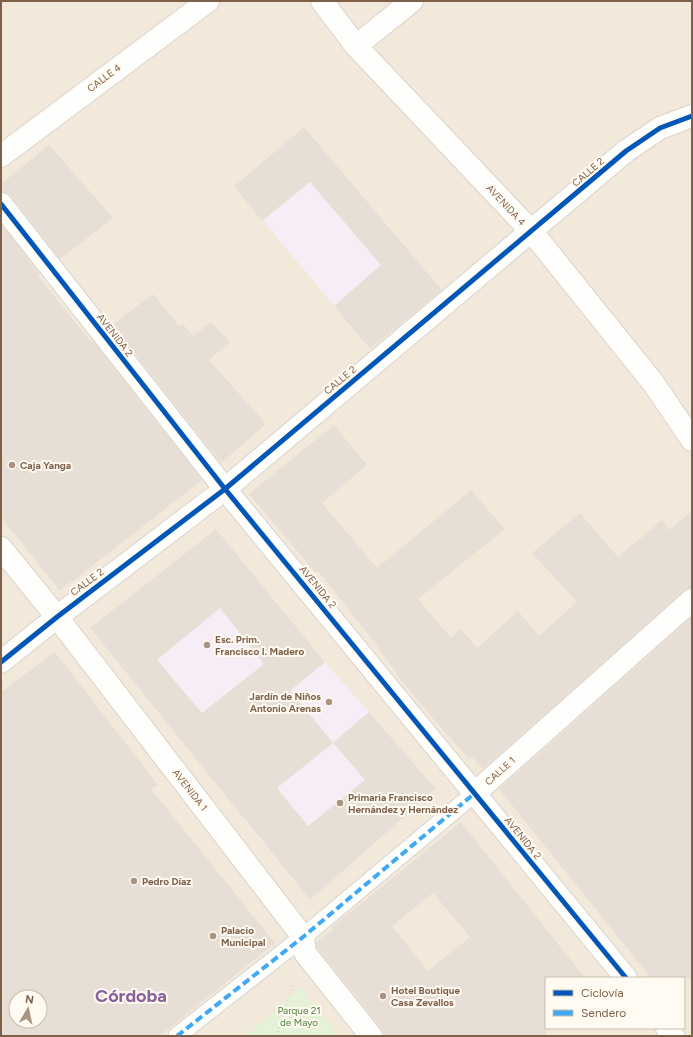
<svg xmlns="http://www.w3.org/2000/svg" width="693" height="1037" font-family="Figtree,sans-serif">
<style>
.residential{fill:#f3e9db;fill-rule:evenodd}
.education{fill:#f7edf6}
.green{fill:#e5f2d7}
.building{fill:#e7dfd5;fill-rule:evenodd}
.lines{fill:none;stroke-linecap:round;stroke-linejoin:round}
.pedestrian-casing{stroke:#dad3cc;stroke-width:19}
.minor-casing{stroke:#dad3cc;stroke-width:24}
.secondary-casing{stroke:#d8d2c9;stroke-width:24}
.path{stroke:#ddd6ce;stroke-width:2.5;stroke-dasharray:1 3;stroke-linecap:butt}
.pedestrian{stroke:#fefefc;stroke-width:17}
.minor{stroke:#fefefc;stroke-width:22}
.secondary{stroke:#fefefc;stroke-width:22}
.quiet{stroke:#3fa9f5;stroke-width:4;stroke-dasharray:8 4;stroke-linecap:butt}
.cycleway-casing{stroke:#fffbf2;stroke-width:8}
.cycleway{stroke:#0057b8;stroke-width:5}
.poi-dot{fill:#a99482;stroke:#fffbf2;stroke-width:1.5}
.labels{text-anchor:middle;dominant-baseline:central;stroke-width:4;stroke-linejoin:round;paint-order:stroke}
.street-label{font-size:10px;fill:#7e5f48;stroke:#fffbf2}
.poi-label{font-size:10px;font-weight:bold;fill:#7e5f48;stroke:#fffbf2;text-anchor:start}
.park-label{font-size:10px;fill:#4c7f3c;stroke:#fffbf2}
.town-label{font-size:18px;font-weight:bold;fill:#8a6199;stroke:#fffbf2}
</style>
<rect width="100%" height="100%" fill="#faf6ee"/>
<!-- residential -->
<path class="residential" d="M1,1h691v1035h-691zM546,978h138v50h-138zM16,997h24v24h-24z"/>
<!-- education -->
<g class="education">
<polygon points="304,127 442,290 370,349 234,186"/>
<polygon points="216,529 325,662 436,789 310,900 242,817 333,742 290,691 201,765 90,628"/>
</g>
<!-- green -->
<polygon class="green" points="301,988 339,1036 246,1036"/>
<!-- building -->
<g class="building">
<polygon points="304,127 442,290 370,349 334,306 381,265 310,182 262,221 234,186"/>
<polygon points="49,145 113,218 60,259 11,196 1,192 1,184"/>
<polygon points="1,224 40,274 38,276 91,342 93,341 202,480 60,591 1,517"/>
<polygon points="153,294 180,327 183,324 193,336 211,322 230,342 209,360 266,424 221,463 112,325"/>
<polygon points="334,425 367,465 322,503 377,568 471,490 505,529 418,599 451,638 461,629 477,648 518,611 539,636 577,602 532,553 580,513 618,557 662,520 669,530 692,511 692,588 684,591 483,769 472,757 469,759 437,723 401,680 372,639 318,571 316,573 249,494"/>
<path d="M216,529l109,133 -35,29 43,52 36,-31 67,77 -126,111 -220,-272zM220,608l44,56 -62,49 -45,-53zM333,743l32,37 -57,46 -31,-38z"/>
<polygon points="692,617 692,978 651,978 499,789"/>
<path d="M55,652l103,133 -7,4 124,154 -115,93h-159v-344zM16,997h24v24h-24z"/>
<path d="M461,822l124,156h-39v58h-162l-3,-8 -64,-80 -1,-5 17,-14 -1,-2zM433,893l37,44 -42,34 -36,-45z"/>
</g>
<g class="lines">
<defs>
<polyline id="pedestrian" points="177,1036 303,937 475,793"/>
<g id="minor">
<polyline points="322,1 356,46 532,232 654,384 692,440"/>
<polyline points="356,46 412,1"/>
<polyline points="1,156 208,1"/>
<polyline points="1,204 225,489 626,978"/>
<polyline points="1,662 57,617 225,489 626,151 660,128 692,116"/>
<polyline points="475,793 692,600"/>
<polyline points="667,1028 673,1036"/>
</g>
<polyline id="secondary" points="1,548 57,617 303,937 305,953 371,1036"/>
</defs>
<!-- pedestrian casing -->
<use href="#pedestrian" class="pedestrian-casing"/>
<!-- minor casing -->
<use href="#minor" class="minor-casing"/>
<!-- secondary casing -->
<use href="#secondary" class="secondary-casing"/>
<!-- path -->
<polyline class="path" points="277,1036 280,1022 295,979"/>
<!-- pedestrian -->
<use href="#pedestrian" class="pedestrian"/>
<!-- minor -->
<use href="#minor" class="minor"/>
<!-- secondary -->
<use href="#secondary" class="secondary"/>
<!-- quiet -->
<polyline class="quiet" points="177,1036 303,937 475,793"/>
<defs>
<g id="cycleway">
<polyline points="1,204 225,489 626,978"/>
<polyline points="1,662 57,617 225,489 626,151 660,128 692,116"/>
</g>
</defs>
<!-- cycleway casing -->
<use href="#cycleway" class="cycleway-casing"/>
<!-- cycleway -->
<use href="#cycleway" class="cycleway"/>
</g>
<!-- markers -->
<g class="poi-dot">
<circle cx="12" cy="465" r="4"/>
<circle cx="207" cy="645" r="4"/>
<circle cx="329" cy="702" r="4"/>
<circle cx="340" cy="803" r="4"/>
<circle cx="134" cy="881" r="4"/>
<circle cx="213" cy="936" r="4"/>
<circle cx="383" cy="996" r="4"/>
</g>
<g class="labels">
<!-- street labels -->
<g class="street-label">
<text transform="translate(104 78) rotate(-37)">CALLE 4</text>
<text transform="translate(588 172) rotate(-41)">CALLE 2</text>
<text transform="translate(506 205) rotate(47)">AVENIDA 4</text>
<text transform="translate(115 335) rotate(52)">AVENIDA 2</text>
<text transform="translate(340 380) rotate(-40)">CALLE 2</text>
<text transform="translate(87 582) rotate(-37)">CALLE 2</text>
<text transform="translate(318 587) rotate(51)">AVENIDA 2</text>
<text transform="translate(500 771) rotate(-42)">CALLE 1</text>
<text transform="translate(190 790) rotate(52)">AVENIDA 1</text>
<text transform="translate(523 838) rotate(51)">AVENIDA 2</text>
</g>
<!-- poi labels -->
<g class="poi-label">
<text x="20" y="465">Caja Yanga</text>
<text x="215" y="639">Esc. Prim.<tspan x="215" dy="12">Francisco I. Madero</tspan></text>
<text x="321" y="696" text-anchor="end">Jardín de Niños<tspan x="321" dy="12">Antonio Arenas</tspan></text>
<text x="348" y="797">Primaria Francisco<tspan x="348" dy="12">Hernández y Hernández</tspan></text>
<text x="142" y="881">Pedro Díaz</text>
<text x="221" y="930">Palacio<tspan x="221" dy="12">Municipal</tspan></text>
<text x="391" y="990">Hotel Boutique<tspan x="391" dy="12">Casa Zevallos</tspan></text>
</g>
<!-- park labels -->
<g class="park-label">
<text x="299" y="1010">Parque 21<tspan x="299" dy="12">de Mayo</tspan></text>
</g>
<!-- town labels -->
<g class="town-label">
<text x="131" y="996">Córdoba</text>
</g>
</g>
<!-- border -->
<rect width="693" height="1037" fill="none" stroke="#7e5f48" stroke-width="4"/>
<!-- legend -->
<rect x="545" y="977" width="140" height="52" fill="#fffbf2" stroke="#cbbdae"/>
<rect x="553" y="990" width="20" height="6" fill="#0057b8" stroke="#cbbdae"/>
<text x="581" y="997" font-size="12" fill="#7e5f48">Ciclovía</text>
<rect x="553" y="1010" width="20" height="6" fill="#3fa9f5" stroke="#cbbdae"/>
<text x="581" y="1017" font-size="12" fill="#7e5f48">Sendero</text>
<!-- north arrow -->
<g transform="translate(28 1009) rotate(9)"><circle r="19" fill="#fffbf2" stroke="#cbbdae"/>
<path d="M0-3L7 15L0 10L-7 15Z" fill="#a99482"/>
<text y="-6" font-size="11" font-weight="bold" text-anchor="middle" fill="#7e5f48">N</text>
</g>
</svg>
